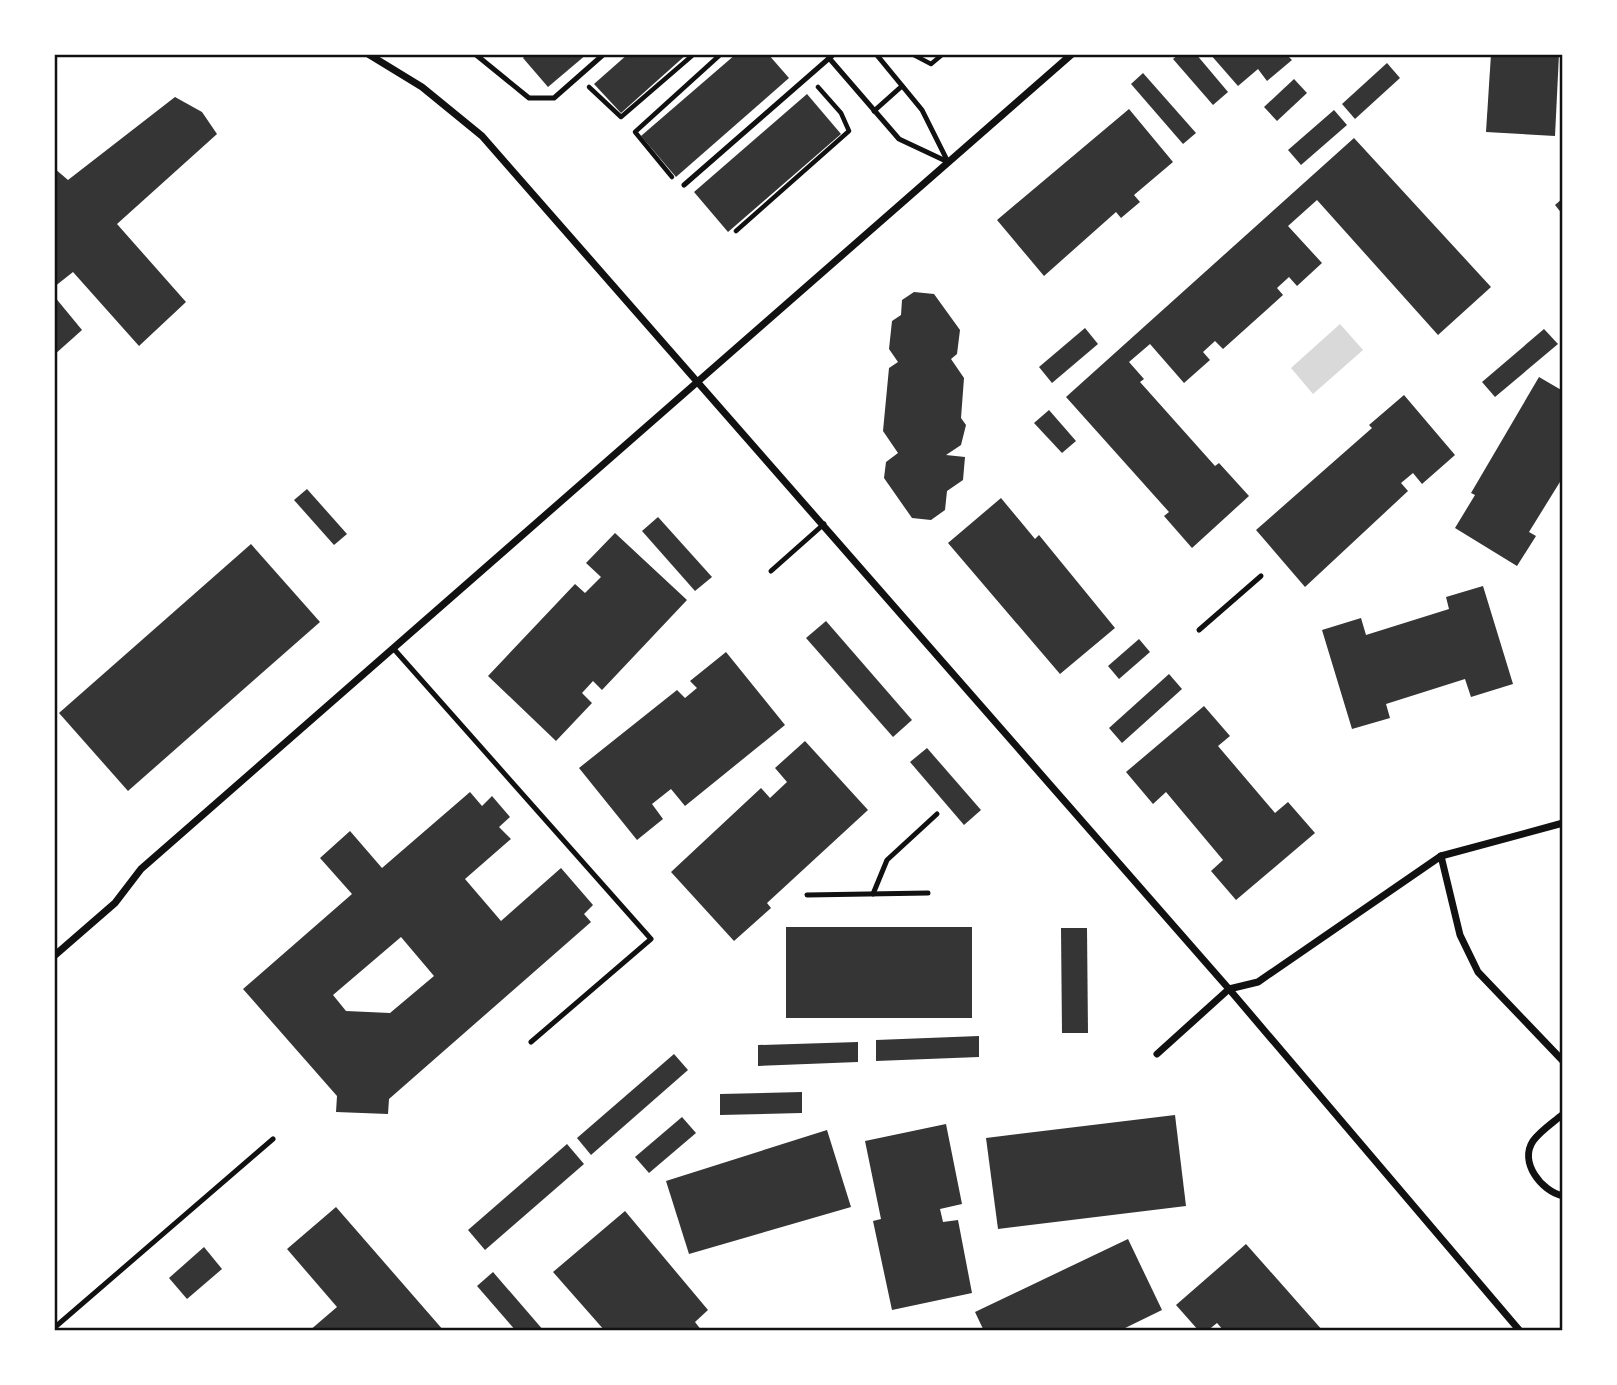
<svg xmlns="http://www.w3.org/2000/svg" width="1617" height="1385" font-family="'Space Grotesk',sans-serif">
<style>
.water{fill:#d9d9d9}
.building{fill:#353535;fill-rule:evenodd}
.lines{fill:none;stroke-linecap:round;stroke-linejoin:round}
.path{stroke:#111;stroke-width:4.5}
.service{stroke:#111;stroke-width:5}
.minor{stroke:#111;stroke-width:7}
.neatline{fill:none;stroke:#111;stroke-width:2.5}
</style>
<rect width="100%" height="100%" fill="#fff"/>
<!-- water -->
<polygon class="water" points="1340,324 1363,350 1313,394 1291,368"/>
<!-- building -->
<g class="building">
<polygon points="527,54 587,54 548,87 523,58"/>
<polygon points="628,54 687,54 621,113 594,84"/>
<polygon points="736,54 768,54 789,78 676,177 641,136"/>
<polygon points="1179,54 1196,54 1228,92 1213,105 1173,59"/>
<polygon points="1210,54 1291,54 1289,57 1292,60 1267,81 1258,69 1238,86"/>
<polygon points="1491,54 1559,54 1555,136 1486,132"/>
<polygon points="1387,63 1400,78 1355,119 1342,104"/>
<polygon points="1143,73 1196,133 1183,144 1131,84"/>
<polygon points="1294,79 1307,93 1277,121 1264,107"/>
<polygon points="807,94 841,134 728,232 694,192"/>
<polygon points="175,97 202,112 217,134 117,224 186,302 139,346 73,272 54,287 54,168 68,180"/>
<polygon points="1129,109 1173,162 1134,195 1140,202 1121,218 1116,212 1044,276 997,220"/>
<polygon points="1334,110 1347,125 1301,165 1288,150"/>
<polygon points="1354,138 1491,287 1438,335 1317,200 1288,226 1322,263 1297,286 1289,277 1277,288 1283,295 1223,349 1215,341 1203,352 1210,360 1184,383 1150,344 1129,362 1144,379 1140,382 1215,466 1219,463 1249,496 1192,548 1164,516 1169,512 1066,397"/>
<polygon points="1563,198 1563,215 1555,205"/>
<polygon points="914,292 934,294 960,330 957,354 951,359 964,378 961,418 966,425 961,445 946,455 965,457 963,480 947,491 945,510 931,520 912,518 884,478 886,462 898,453 883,431 889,368 898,362 889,349 892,321 901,315 902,300"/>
<polygon points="54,296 82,330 54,355"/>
<polygon points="1085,328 1098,344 1052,383 1039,367"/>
<polygon points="1544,329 1558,344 1495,397 1482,382"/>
<polygon points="1539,377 1563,391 1563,477 1529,532 1536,536 1517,566 1455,528 1475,495 1471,493"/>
<polygon points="1404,395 1455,455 1422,484 1413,473 1401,483 1408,491 1305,587 1256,530 1372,428 1369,425"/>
<polygon points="1049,410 1076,441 1062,453 1034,423"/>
<polygon points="307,489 347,534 334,545 294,500"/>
<polygon points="1001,498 1035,539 1039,535 1115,628 1060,674 948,543"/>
<polygon points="658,517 712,577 695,591 642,531"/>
<polygon points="615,533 687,600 602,690 593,681 582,693 592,703 556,741 488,676 575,584 585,593 601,577 586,563"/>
<polygon points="251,544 320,622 128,791 59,713"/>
<polygon points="1483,586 1513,684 1471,697 1465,679 1386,704 1390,718 1352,729 1322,630 1361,618 1366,635 1449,609 1446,597"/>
<polygon points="826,621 912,720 893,737 806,638"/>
<polygon points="1139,639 1150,652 1119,679 1108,666"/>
<polygon points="726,652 785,725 685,806 671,789 652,804 663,819 637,840 579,768 677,690 685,698 697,688 690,681"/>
<polygon points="1169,674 1182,689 1122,743 1109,728"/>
<polygon points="1204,706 1230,736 1218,746 1275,813 1288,802 1315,833 1236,900 1211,871 1223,860 1166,792 1153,804 1126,772"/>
<polygon points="805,741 868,810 767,903 771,908 734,941 671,872 761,788 770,798 787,782 775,768"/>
<polygon points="927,748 981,810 964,825 910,762"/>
<path d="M470,792l12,14 10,-10 18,21 -11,10 12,12 -46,40 36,42 60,-53 32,37 -9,9 7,8 -202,177 -1,15 -52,-2 1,-16 -94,-107 109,-95 -32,-36 30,-27 32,37zM401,937l33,39 -44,37 -44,-2 -13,-16z"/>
<rect x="786" y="927" width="186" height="91"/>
<polygon points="1061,928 1087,928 1088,1033 1062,1033"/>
<polygon points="979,1036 979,1057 876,1061 876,1040"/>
<polygon points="858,1042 858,1062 758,1066 758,1045"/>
<polygon points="674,1054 688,1070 591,1155 577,1138"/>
<polygon points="802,1092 802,1113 720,1115 720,1094"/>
<polygon points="1175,1115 1186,1206 998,1229 986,1138"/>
<polygon points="682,1117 696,1133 649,1173 635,1157"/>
<polygon points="946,1124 962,1204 940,1209 943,1222 958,1220 972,1293 892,1310 873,1221 881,1219 865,1141"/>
<polygon points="827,1130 851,1207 689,1254 666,1181"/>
<polygon points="567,1144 584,1164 485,1250 468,1230"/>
<polygon points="336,1207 444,1331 309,1331 337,1307 287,1249"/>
<polygon points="625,1211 708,1310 695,1322 702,1331 605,1331 553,1272"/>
<polygon points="1128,1239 1162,1310 1119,1331 984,1331 975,1312"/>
<polygon points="1246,1244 1323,1331 1224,1331 1217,1323 1207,1331 1199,1331 1176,1305"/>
<polygon points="204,1247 222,1269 187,1299 169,1278"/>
<polygon points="493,1272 544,1331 516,1331 477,1286"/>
</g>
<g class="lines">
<!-- path -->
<g class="path">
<polyline points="912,54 931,64 943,54"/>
<polyline points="589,87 621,117 694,54"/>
<polyline points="672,177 635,132 721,54"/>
<polyline points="736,231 849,131 841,113 818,87"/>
</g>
<!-- service -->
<g class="service">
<polyline points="475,54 529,98 554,98 604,54"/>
<polyline points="876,54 922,110 948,162"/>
<polyline points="829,58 899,139 948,162"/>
<polyline points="874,111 902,86"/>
<polyline points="684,185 834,54"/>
<polyline points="771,571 824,524"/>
<polyline points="1199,630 1261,576"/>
<polyline points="393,648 651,939 531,1042"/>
<polyline points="873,894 887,860 937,814"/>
<polyline points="807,895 928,893"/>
<polyline points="54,1328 273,1139"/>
</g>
<!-- minor -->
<g class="minor">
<polyline points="368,54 422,87 482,136 1229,989 1520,1331"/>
<polyline points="1441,856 1563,823"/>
<polyline points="54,956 115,903 141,869 1072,54"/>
<polyline points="1157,1054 1229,989 1258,982 1441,856 1460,935 1478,972 1563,1061"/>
<path d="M1563,1114c-9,8 -23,17 -30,27 -14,21 8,50 30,55"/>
</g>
</g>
<!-- border -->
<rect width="1617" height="1385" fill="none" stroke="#ffffff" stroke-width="112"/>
<rect x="56" y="56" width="1505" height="1273" class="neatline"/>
</svg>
